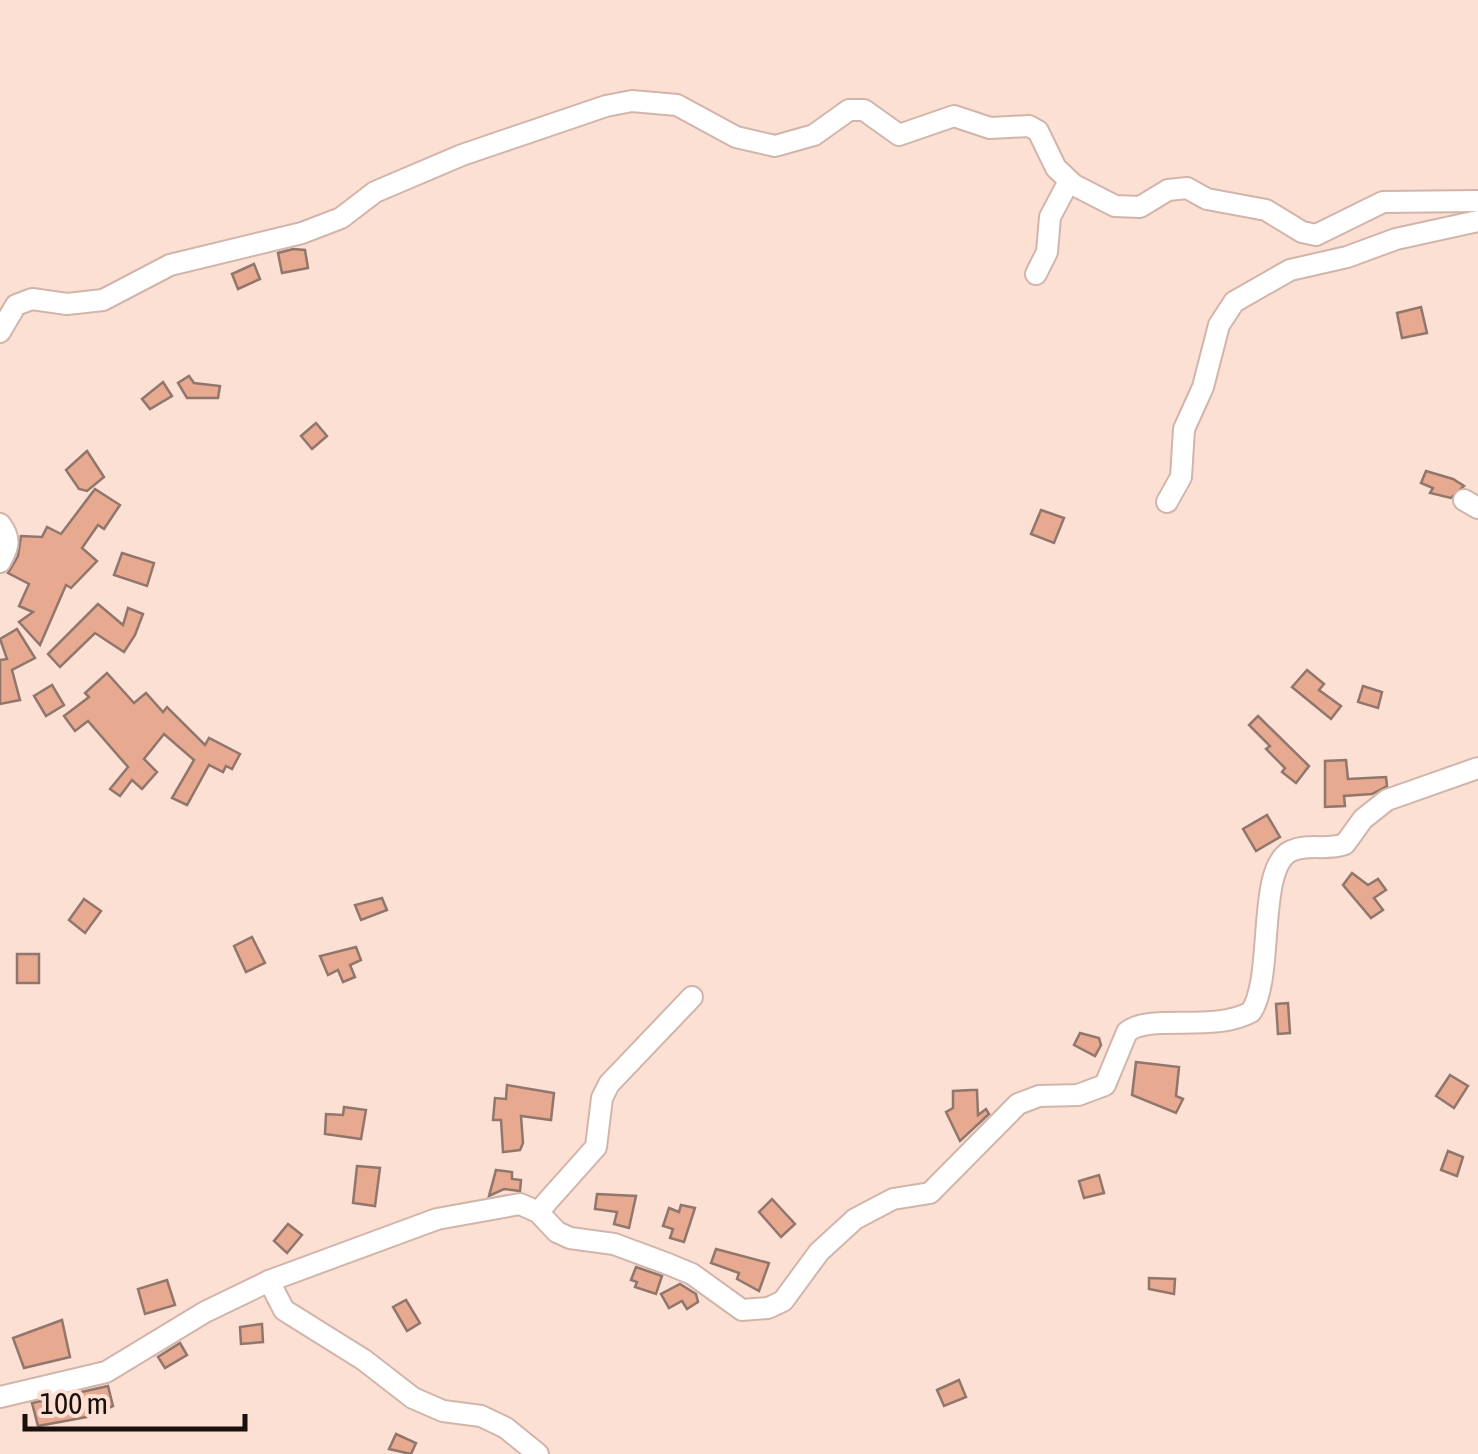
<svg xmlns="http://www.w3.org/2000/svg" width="1478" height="1454" font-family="'Asap Condensed',sans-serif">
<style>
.building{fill:#e7a98f;stroke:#90766c;stroke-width:2.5}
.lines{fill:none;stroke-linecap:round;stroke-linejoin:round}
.minor-casing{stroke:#d1b5aa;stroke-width:24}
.minor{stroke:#fff;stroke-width:20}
</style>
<rect width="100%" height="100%" fill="#fde0d4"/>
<!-- building -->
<g class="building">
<polygon points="293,249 305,250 308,268 282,273 278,253"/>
<polygon points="254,264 260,279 238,289 232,274"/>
<polygon points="1421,307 1427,333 1402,338 1397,313"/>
<polygon points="189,376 194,383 220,386 218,398 187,398 178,383"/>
<polygon points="163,382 172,396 150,409 142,399"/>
<polygon points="316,423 327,436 312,449 301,436"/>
<polygon points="87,451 104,477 87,491 79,489 66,470"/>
<polygon points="1426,471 1453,479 1464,486 1451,498 1430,493 1433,488 1421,483"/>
<polygon points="95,489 120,505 104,529 98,525 82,548 97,561 71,588 66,585 40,645 19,622 33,612 19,606 29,584 8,573 18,556 21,536 42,537 47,527 61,534"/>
<polygon points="1041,510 1064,518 1054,543 1031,534"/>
<polygon points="122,553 154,563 147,586 114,575"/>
<polygon points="98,604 123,625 128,608 143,614 135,635 124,652 95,633 60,667 48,654"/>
<polygon points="17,629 35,658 12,670 20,700 0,704 0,660 7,659 0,639"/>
<polygon points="1307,670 1324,684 1319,690 1341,706 1331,719 1292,687"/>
<polygon points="107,673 134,703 146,693 163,712 167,707 205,745 209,738 240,754 232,769 226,766 223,772 209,765 187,805 172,798 194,760 164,734 144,759 157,772 142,789 132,780 120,796 110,789 128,767 88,721 75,731 64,716 89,697 85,693"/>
<polygon points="52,685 64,705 46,716 34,696"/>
<polygon points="1363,686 1382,692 1378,708 1358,702"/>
<polygon points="1258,716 1309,766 1296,783 1282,772 1285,768 1266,749 1270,746 1249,725"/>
<polygon points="1346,760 1348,779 1386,777 1387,786 1372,794 1344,796 1345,806 1325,807 1325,761"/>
<polygon points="1267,815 1280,837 1256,851 1243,829"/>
<polygon points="1352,873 1368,885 1378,879 1386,890 1374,898 1383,910 1371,918 1343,885"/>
<polygon points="382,898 387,910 361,920 355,905"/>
<polygon points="84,899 101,911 85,933 69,920"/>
<polygon points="252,937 265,963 246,972 234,946"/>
<polygon points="356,947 361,960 350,965 355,977 343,982 338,970 328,975 320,956"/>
<rect x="17" y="954" width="22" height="29"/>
<polygon points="1288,1003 1290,1033 1278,1034 1276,1004"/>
<polygon points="1080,1033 1099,1038 1101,1045 1095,1056 1074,1045"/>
<polygon points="1136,1062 1179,1067 1176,1096 1183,1099 1176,1113 1132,1095"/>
<polygon points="1450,1075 1468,1086 1454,1108 1436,1096"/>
<polygon points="507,1085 554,1093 551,1120 521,1116 523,1143 520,1150 503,1152 501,1120 493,1120 495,1098 506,1099"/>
<polygon points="971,1090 977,1090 978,1115 986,1109 989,1114 960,1141 946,1112 953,1108 953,1091"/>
<polygon points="344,1107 366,1110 361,1139 325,1134 326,1114 343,1115"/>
<polygon points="1448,1151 1463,1157 1457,1176 1441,1170"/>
<polygon points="357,1166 380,1168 375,1206 353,1203"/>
<polygon points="496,1170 512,1172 512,1179 521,1180 520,1191 504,1189 489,1196"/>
<polygon points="1099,1175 1104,1193 1084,1198 1079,1181"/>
<polygon points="597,1194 636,1196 629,1228 614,1224 617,1212 595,1209"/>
<polygon points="772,1199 795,1224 781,1237 759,1212"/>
<polygon points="681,1205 695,1208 684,1242 670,1238 673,1229 663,1226 669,1208 679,1212"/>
<polygon points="288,1224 302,1235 287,1253 274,1241"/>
<polygon points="716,1249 769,1263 759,1291 737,1279 739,1273 711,1263"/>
<polygon points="636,1267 662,1276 656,1294 635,1287 637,1282 631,1280"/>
<polygon points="1149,1278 1175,1279 1174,1294 1149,1289"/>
<polygon points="167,1280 175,1305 145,1314 138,1289"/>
<polygon points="680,1284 696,1294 698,1302 687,1309 682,1301 669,1308 661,1294"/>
<polygon points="406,1300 420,1323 407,1331 393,1307"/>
<polygon points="62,1320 70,1357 24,1368 13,1338"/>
<polygon points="262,1324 263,1342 241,1344 240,1327"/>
<polygon points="180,1343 187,1355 165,1368 158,1357"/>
<polygon points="959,1380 966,1397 944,1406 937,1390"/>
<polygon points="108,1386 113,1406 92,1416 38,1426 32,1403"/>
<polygon points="396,1434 416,1443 411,1454 389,1449"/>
</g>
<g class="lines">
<defs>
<g id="minor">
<polyline points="1036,274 1047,252 1050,217 1069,181"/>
<polyline points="0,332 16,305 32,299 67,304 103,300 170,265 302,233 341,218 375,192 462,155 606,106 632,101 677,105 736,137 775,146 814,135 849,110 864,110 899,135 954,116 990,128 1029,126 1038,131 1056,168 1074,185 1115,206 1140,207 1168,190 1187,188 1207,199 1266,210 1302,232 1316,235 1383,202 1478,201"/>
<polyline points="1464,500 1478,508"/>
<polyline points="1167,502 1181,477 1184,429 1203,387 1219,325 1234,302 1290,270 1347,257 1396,239 1478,221"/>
<path d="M0,524c11,14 9,23 0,38"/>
<polyline points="538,1212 596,1147 602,1098 609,1084 692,997"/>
<polyline points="269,1281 284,1310 364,1360 413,1398 443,1411 481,1416 506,1428 538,1454"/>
<path d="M0,1397l106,-25 99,-60 64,-31 168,-62 83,-15 18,8 19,20 13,6 44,6 54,20 24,10 50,36 26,-2 15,-7 36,-49 36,-33 38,-20 37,-6 88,-89 21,-8 39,-1 27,-10 22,-53c23,-19 86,1 124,-20 24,-36 5,-145 40,-161 17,-8 36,0 54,-7l18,-25 24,-19 91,-32"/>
</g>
</defs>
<!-- minor casing -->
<use href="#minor" class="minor-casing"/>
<!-- minor -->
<use href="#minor" class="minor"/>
</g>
<!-- scale -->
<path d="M25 1414v15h220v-15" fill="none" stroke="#190f0b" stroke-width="5"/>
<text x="40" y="1414" font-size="30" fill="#190f0b" stroke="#fde0d4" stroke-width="8" paint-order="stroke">100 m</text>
</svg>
